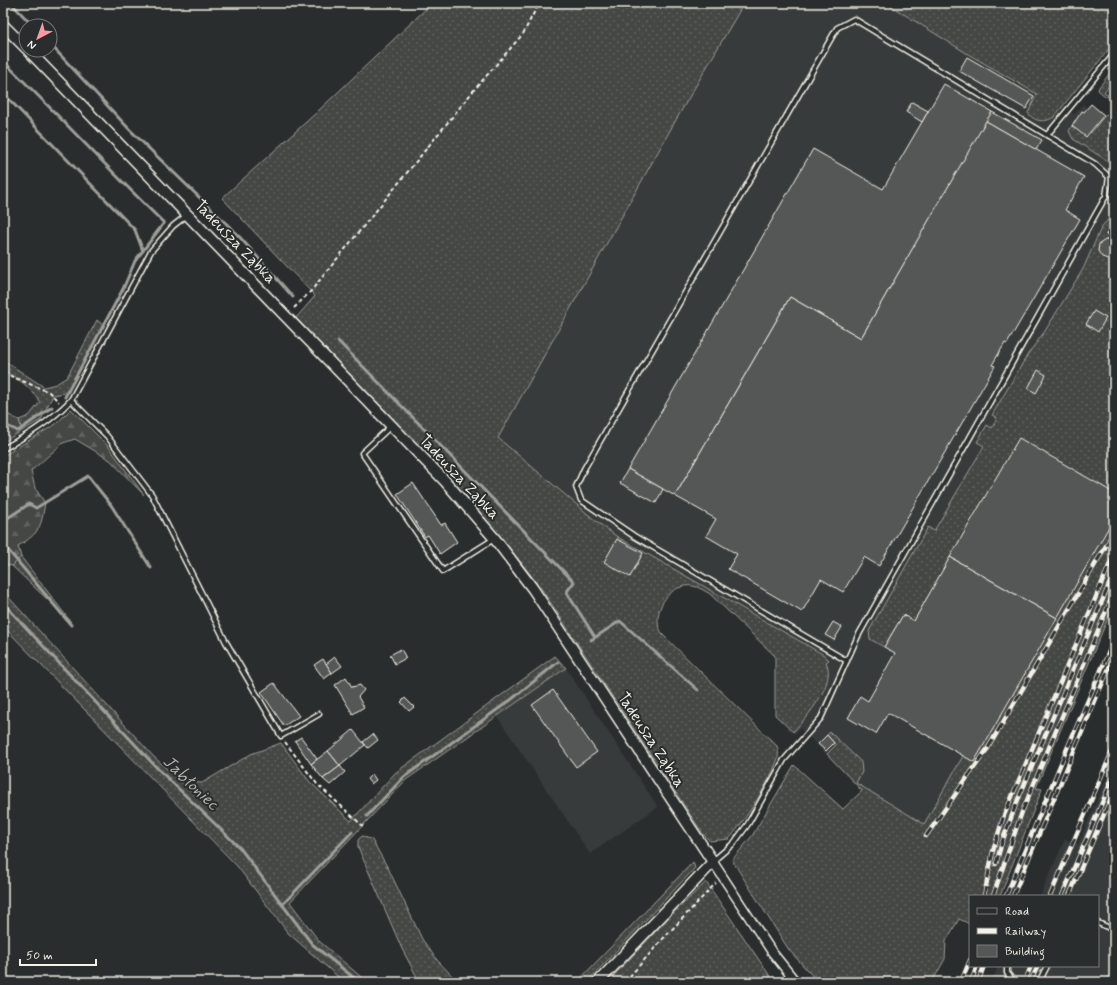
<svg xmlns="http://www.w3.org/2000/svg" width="1117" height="985" font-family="Mynerve,sans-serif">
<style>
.built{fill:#373a3a}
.grass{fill:url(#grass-dots);stroke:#9c9c96}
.forest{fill:url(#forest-firs);stroke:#9c9c96}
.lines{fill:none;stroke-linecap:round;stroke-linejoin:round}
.stream{stroke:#9f9f9a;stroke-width:3}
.building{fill:#555756;stroke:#f4f1e8}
.service-casing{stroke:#f4f1e8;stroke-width:7}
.minor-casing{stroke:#f4f1e8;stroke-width:11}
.tertiary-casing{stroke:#f4f1e8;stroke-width:13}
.path{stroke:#f4f1e8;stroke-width:2;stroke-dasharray:4 3;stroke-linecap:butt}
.service{stroke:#2a2d2e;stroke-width:4}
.minor{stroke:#2a2d2e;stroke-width:8}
.tertiary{stroke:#2a2d2e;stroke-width:10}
.rail-casing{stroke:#f4f1e8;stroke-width:4.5}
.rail{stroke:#2a2d2e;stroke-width:3;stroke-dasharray:9;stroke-linecap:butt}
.labels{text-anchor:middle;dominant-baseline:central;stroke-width:4;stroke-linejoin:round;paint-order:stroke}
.street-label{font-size:16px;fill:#f4f1e8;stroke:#2a2d2e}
.water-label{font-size:17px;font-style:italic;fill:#b5b3ae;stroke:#2a2d2e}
</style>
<defs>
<pattern id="grass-dots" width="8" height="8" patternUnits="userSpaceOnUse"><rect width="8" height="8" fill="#444645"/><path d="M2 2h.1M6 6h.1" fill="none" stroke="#606160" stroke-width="1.8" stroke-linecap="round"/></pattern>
<pattern id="forest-firs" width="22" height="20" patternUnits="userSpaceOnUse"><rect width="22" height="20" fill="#444645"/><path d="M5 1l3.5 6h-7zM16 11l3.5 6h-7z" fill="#606160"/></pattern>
</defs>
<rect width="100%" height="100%" fill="#2a2d2e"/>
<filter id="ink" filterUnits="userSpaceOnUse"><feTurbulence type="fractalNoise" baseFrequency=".025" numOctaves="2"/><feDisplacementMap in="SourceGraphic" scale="8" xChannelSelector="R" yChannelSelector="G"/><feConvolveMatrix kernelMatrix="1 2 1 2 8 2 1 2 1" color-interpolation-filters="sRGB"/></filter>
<g filter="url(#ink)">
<!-- built -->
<g class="built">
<polygon points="557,3 1114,3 1114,43 1064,105 1074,114 1083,104 1114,131 1114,604 1036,788 1042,789 1000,896 970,896 970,924 862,791 800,728 795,734 775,715 780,704 780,631 671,570 636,607 426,378"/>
<polygon points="566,668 658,807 590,854 496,715"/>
<polygon points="1114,761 1114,982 992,982 998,966 1098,966 1098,896 1040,896 1065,839 1078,844"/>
</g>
<!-- grass -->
<g class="grass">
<path d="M432,3h312l-71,122 -175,313 98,83 20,15 208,119 5,5 -3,2c11,21 -19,55 -33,70l-18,-17v-59l-65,-62c-5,-3 -11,-7 -17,-8 -20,-3 -36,17 -35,36 0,4 3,9 4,12l115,112c1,4 2,7 1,12 -5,19 -36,67 -49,81l-19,2 -7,-7 -162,-246 -37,-47 -47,-55 -161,-168 19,-22 -93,-98 94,-85z"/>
<path d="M886,3h228v40l-60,74c-9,6 -20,5 -26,-4l9,-19 -69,-40z"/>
<polygon points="1114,68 1114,80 1104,92 1109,96 1106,97 1098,90 1099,87"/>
<polygon points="1106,114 1114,121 1114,165 1073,139 1069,131 1075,120 1091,133"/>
<polygon points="1114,210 1114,604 1036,788 1042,789 1000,896 970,896 970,924 959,919 946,941 945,959 932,982 818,982 789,950 732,860 752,836 794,765 843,809 862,791 827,754 836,745 827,735 830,732 861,762 862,772 856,783 924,824 963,756 950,558 914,621 903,615 884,647 870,639 869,631 928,527 934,531 984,446 977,442 987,425 992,428 997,418 992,415 1028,354 1045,331 1083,269 1102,226 1107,221"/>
<path d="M97,320l7,6 -39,67 -12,2 -12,25 -19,11 -3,-11 10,-4 11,-14c-9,-15 -23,-24 -37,-32v-10l41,27 12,-3 11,-7z"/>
<polygon points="21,557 71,622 12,566"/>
<polygon points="3,591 153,756 181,782 202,783 251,754 281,743 309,781 351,821 395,773 555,656 566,668 406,780 290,902 319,941 367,982 344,982 288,933 237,866 3,626"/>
<polygon points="362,836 372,840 389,870 422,939 437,960 458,982 422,982 417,977 402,949 358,847 358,840"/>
<polygon points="693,862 695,868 587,982 577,982"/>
<polygon points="706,882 774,982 608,982 670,916"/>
</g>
<!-- forest -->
<g class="forest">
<path d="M71,409l37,37 36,49 -34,-35 -35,-21 -12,4 -32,28 4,17 10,15c-4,24 -5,30 -27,43l3,11 -9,9 -9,-2v-108l53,-32z"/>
<polygon points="3,412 19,420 22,431 3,442"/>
</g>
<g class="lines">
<!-- stream -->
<g class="stream">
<polyline points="11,3 33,26"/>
<polyline points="50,44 130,130 236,233 293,297"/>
<path d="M3,61c55,53 106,109 161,162l-29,38 -12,28 -58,108"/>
<polyline points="3,93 135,230 143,251"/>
<polyline points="338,341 574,582 568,590 567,593 595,637"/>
<polyline points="3,424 18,431 52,407"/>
<polyline points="3,521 29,504 36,508 88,476 111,505 151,568"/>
<polyline points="3,551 8,550 71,625"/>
<polyline points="3,603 158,769 240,848 312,944 359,982"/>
<polyline points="591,640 620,621 698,690"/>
<polyline points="367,816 404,777 512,699 558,662"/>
<polyline points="282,905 352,832"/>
</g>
</g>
<!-- building -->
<g class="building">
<polygon points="967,57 1034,96 1026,109 959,71"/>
<polygon points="944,84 992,112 861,338 790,297 675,496 628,469 813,149 883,189"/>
<polygon points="912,102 928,111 922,122 906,112"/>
<polygon points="1091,104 1104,115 1086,137 1072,126 1082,111 1084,112"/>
<polygon points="992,112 1042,140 1036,150 986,121"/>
<polygon points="986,121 1084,177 1065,210 1080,219 1007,344 1005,343 992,365 995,366 879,566 864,557 843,592 821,579 802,612 728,569 737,554 706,536 716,519 675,496 790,297 861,338"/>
<polygon points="1114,221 1114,239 1106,235"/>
<polygon points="1107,239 1114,241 1114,257 1108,259 1102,257 1098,251 1099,244"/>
<polygon points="1094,311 1106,318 1098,332 1086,324"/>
<polygon points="1038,370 1046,375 1036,393 1028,388"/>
<polygon points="1019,438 1114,493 1114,518 1057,618 950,557"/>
<polygon points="628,469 663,489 656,503 620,483"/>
<polygon points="413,483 441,525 445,523 457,542 440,554 428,535 425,537 397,494"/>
<polygon points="617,539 643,553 630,577 604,562"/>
<polygon points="950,557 1057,618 974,762 888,713 876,734 848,718 860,696 868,701 895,653 884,647 903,615 914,621"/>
<polygon points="833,622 842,627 834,640 825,635"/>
<polygon points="401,649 406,658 395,664 390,655"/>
<polygon points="335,657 342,666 332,673 326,664"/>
<polygon points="323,659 332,673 324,679 314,665"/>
<polygon points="346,677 352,687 360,685 364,690 358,697 364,707 353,714 335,685"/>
<polygon points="274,683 299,716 284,726 261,692"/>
<polygon points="553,690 597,752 576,767 532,705"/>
<polygon points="405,698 414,707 409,711 401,702"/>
<polygon points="353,730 365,745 340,766 328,751"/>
<polygon points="373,734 378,740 368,748 363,742"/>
<polygon points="827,735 834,743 826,751 818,744"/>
<polygon points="301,737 317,759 311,764 295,741"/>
<polygon points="328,751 340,766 323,779 311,764"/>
<polygon points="340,766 345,772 330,785 323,779"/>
<polygon points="372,774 376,780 371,784 367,779"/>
</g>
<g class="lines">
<defs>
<g id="service">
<polyline points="1047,135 1114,54"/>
<polyline points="187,215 173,226 151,251 71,400 107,436 152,495 226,642 281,736 319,714"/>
<polyline points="391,426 362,453 443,571 494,539"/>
<path d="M3,449c25,-14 48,-28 68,-49"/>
<polyline points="713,861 734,843 748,824 784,760 821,718 858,636 1106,196 1109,177 1095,164 854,19 837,28 584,469 576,487 581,500 634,536 847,661"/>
<polyline points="1098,923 1114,930"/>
<polyline points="1007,966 1007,973 1014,982"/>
<polyline points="1037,982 1041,978 1047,966"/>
</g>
<polyline id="minor" points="713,862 772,952 796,982"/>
<g id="tertiary">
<polyline points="3,25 26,48"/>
<polyline points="28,50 445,481 495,539 533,589 713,862 598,982"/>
</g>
</defs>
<!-- service casing -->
<use href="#service" class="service-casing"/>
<!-- minor casing -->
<use href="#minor" class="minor-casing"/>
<!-- tertiary casing -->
<use href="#tertiary" class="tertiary-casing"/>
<!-- path -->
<g class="path">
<polyline points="294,308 311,291 474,90 523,34 539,3"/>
<polyline points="3,373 49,392 59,402"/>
<polyline points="285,742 317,784 363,826"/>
<polyline points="625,982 659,943 716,883"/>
</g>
<!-- service -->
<use href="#service" class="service"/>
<!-- minor -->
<use href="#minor" class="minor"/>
<!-- tertiary -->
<use href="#tertiary" class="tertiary"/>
<defs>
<g id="rail">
<polyline points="926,836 988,748 1114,532"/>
<polyline points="996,864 1002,842 1017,802 1114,573"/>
<polyline points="984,896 993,851 1003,818 1114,554"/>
<polyline points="993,896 1022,812 1114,592"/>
<polyline points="1006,896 1066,751 1114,640"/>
<polyline points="1013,896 1114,656"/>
<polyline points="1050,896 1114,747"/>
<polyline points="1062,896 1114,775"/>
<polyline points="1069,896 1114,791"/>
<polyline points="1025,981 1031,966"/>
<polyline points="961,982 970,960"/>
<polyline points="971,982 977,966"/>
<polyline points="978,982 984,966"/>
<polyline points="1030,982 1038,966"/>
</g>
</defs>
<!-- rail casing -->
<use href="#rail" class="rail-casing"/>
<!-- rail -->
<use href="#rail" class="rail"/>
</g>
</g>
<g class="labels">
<!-- street labels -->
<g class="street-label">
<text transform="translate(235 242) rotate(46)">Tadeusza Ząbka</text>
<text transform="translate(459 477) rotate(47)">Tadeusza Ząbka</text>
<text transform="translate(651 740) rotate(57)">Tadeusza Ząbka</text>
</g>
<!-- water labels -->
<g class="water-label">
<text transform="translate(191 783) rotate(44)">Jabłoniec</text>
</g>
</g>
<!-- margin -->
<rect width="1117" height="985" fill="none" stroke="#2a2d2e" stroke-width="16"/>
<rect x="8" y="8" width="1101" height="969" fill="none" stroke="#f4f1e8" stroke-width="1.5" filter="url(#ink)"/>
<!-- legend -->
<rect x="969" y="895" width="130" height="72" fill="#2a2d2e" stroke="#7b7b78"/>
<rect x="977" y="908" width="20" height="6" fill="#2a2d2e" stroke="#7b7b78"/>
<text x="1005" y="915" font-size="12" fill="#f4f1e8">Road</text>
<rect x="977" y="928" width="20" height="6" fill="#f4f1e8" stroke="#7b7b78"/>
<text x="1005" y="935" font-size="12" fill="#f4f1e8">Railway</text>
<rect x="977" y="945" width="20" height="12" fill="#555756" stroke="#7b7b78"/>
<text x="1005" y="955" font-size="12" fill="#f4f1e8">Building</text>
<!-- north arrow -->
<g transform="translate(38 38) rotate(221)"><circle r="19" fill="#2a2d2e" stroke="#7b7b78"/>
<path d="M0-3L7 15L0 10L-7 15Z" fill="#ff9aa2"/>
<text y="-6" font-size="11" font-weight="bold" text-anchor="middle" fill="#f4f1e8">N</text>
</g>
<!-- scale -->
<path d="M20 959v6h76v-6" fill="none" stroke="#f4f1e8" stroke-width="2"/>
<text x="26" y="959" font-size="12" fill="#f4f1e8" stroke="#2a2d2e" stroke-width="3" paint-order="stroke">50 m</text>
</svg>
